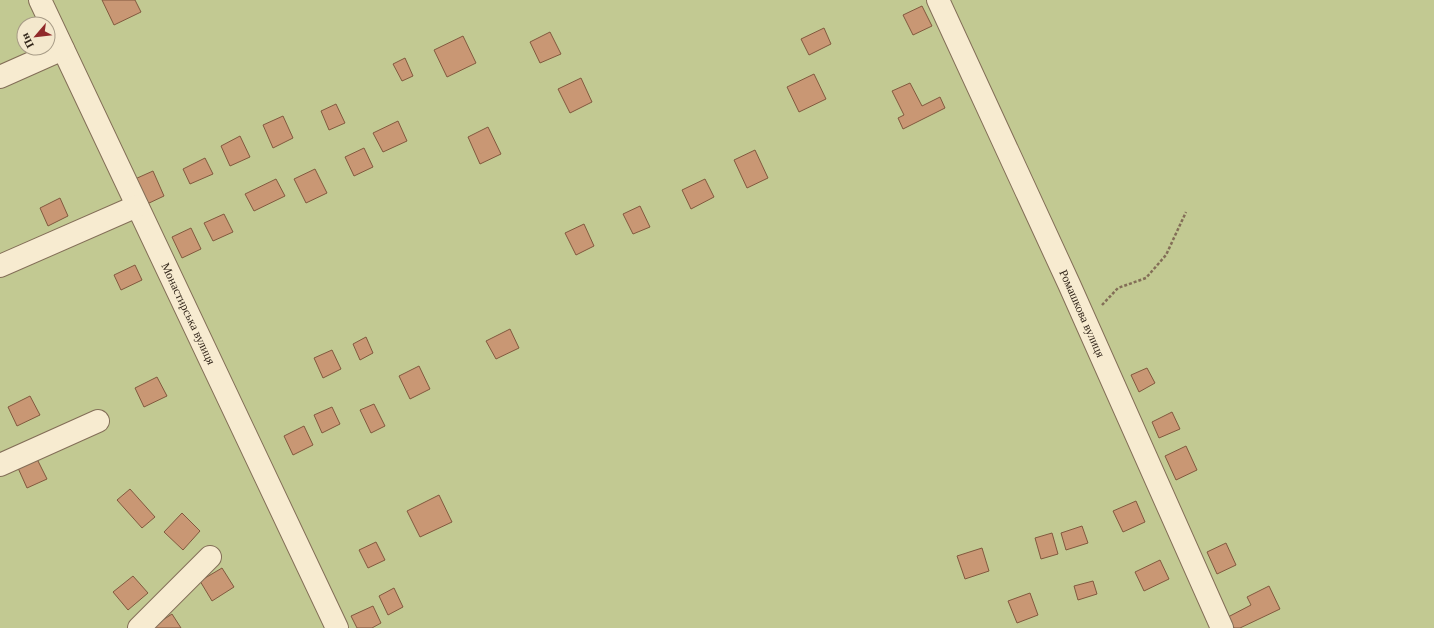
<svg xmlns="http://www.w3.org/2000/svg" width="1434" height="628" font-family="'Times New Roman',serif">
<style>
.green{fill:#c2c992;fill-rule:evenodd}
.building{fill:#c99774;stroke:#81593e}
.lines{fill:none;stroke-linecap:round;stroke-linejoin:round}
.minor-casing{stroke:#836e57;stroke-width:24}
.path{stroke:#836e57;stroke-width:2.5;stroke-dasharray:3 2;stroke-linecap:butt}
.minor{stroke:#f7ebd0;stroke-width:22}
.labels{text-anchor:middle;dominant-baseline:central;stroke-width:4;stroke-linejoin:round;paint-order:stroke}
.street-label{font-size:12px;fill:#33271b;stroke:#f4e8cd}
</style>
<rect width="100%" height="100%" fill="#ecdebd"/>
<!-- green -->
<path class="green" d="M0,0h1434v628h-1434zM24,24h24v24h-24z"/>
<!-- building -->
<g class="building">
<polygon points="102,0 135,0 141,12 114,25"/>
<polygon points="922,6 932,26 913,35 903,15"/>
<polygon points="824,28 831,44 809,55 801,39"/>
<polygon points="550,32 561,54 540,63 530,42"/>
<polygon points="463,36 476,63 447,77 434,50"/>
<polygon points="405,58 413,76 402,81 393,64"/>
<polygon points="814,74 826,99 799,112 787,87"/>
<polygon points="581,78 592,102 570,113 558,89"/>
<polygon points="910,83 922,106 940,97 945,108 903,129 898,118 904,115 892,91"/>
<polygon points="336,104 345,123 329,130 321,111"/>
<polygon points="283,116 293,138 273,148 263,125"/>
<polygon points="398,121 407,141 383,152 373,133"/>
<polygon points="488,127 501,154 480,164 468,137"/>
<polygon points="240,136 250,157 230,166 221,146"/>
<polygon points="364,148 373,167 354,176 345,157"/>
<polygon points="755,150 768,178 747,188 734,160"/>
<polygon points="205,158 213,174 190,184 183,169"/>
<polygon points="315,169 327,193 306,203 294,179"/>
<polygon points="153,171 164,196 147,204 135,179"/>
<polygon points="276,179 285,196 254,211 245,194"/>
<polygon points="705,179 714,197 691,209 682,190"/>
<polygon points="60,198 68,216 48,226 40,208"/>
<polygon points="640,206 650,227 633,234 623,214"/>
<polygon points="224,214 233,232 213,241 204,223"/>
<polygon points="584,224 594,246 576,255 565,233"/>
<polygon points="191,228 201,249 182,258 172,237"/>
<polygon points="135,265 142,280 121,290 114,275"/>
<polygon points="510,329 519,348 496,359 486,341"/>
<polygon points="366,337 373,353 360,360 353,344"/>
<polygon points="332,350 341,369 323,378 314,358"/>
<polygon points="419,366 430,389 410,399 399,376"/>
<polygon points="1147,368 1155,383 1139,392 1131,375"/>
<polygon points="157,377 167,396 144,407 135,388"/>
<polygon points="30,396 40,415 17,426 8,407"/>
<polygon points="374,404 385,426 371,433 360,410"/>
<polygon points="332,407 340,424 322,433 314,415"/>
<polygon points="1172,412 1180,429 1159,438 1152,422"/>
<polygon points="304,426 313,445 293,455 284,436"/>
<polygon points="1186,446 1197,470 1176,480 1165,456"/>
<polygon points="37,459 47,479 27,488 18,468"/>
<polygon points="130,489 155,517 142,528 117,500"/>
<polygon points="439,495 452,522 420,537 407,511"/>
<polygon points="1136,501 1145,522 1123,532 1113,511"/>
<polygon points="182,513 200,531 183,550 164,532"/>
<polygon points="1082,526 1088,543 1066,550 1061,533"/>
<polygon points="1052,533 1058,554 1041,559 1035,538"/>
<polygon points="376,542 385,560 368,568 359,550"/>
<polygon points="1226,543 1236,565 1217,574 1207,552"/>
<polygon points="982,548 989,571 965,579 957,556"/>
<polygon points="1160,560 1169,579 1144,591 1135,572"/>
<polygon points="222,568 234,587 212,601 200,581"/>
<polygon points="133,576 148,593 128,610 113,592"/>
<polygon points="1093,581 1097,594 1078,600 1074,586"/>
<polygon points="1269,586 1280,609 1240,628 1234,628 1228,617 1251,605 1247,597"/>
<polygon points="394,588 403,607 388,615 379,596"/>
<polygon points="1030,593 1038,615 1017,623 1008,601"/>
<polygon points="373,606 381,623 372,628 357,628 351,616"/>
<polygon points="172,614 181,628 152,628 152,627"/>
</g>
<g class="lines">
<defs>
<g id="minor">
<path id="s1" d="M40,0l297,628"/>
<path id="s2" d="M938,0l131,284 153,344"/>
<polyline points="0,77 63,49"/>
<polyline points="0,266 137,206"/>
<polyline points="0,465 98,421"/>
<polyline points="139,628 210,557"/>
</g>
</defs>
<!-- minor casing -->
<use href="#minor" class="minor-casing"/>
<!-- path -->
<polyline class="path" points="1102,305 1118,288 1146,278 1166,255 1186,212"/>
<!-- minor -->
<use href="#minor" class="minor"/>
</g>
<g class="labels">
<!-- street labels -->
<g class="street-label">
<text stroke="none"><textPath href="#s2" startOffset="345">Ромашкова вулиця</textPath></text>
<text stroke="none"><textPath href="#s1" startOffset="347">Монастирська вулиця</textPath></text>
</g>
</g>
<!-- north arrow -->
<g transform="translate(36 36) rotate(242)"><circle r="19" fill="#f4e8cd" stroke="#a79b86"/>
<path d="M0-3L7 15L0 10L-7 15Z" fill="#90292a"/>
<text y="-6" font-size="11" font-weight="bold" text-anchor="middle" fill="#33271b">Пн</text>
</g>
</svg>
